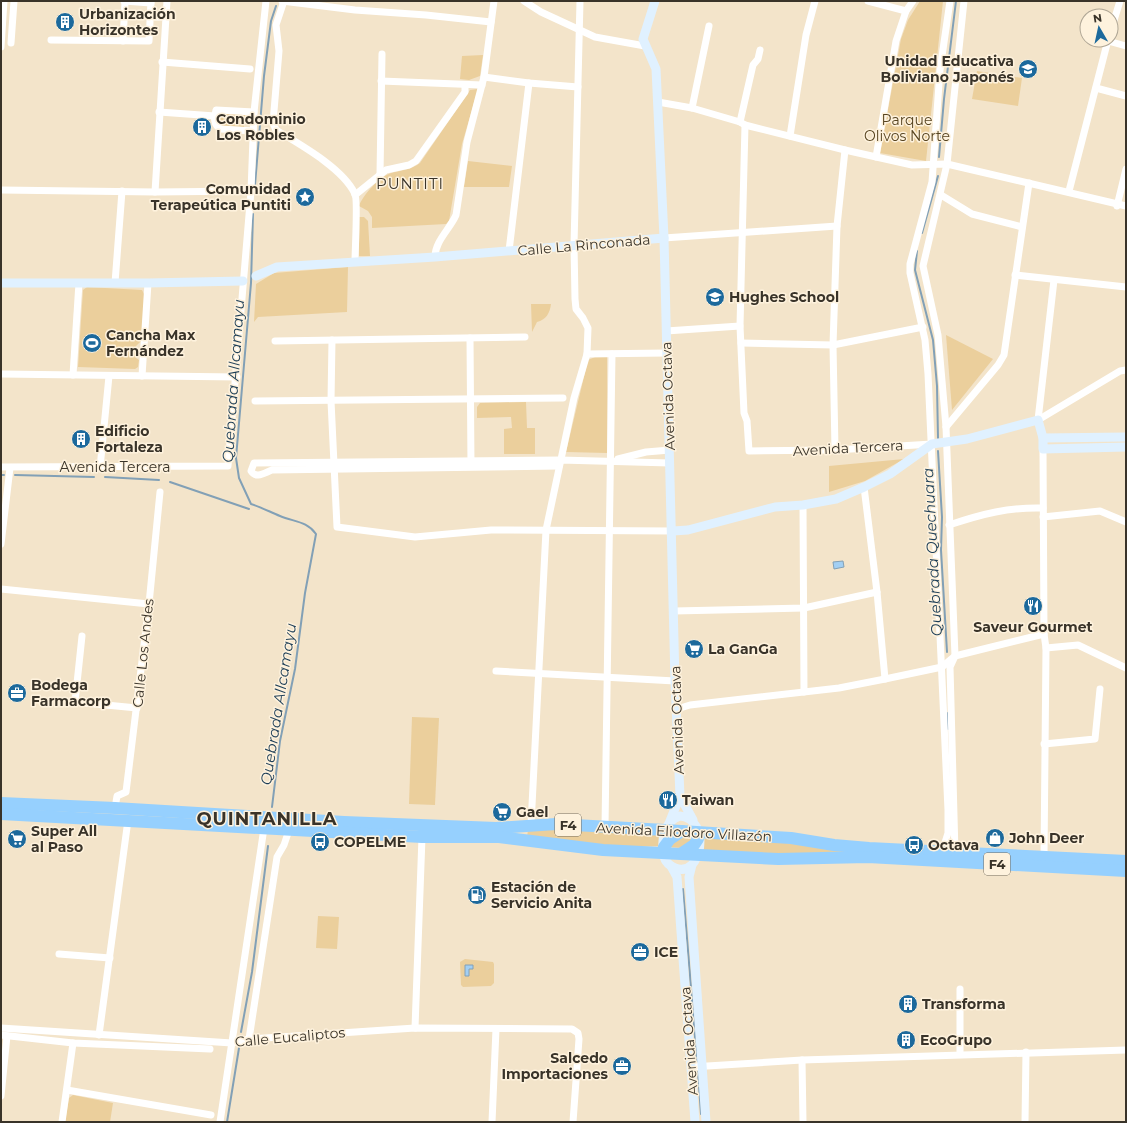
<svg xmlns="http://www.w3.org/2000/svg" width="1127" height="1123" font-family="Montserrat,sans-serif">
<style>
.green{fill:#ebcf9c}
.water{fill:#a2cff3;stroke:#82a0b6}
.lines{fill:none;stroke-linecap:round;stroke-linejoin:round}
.stream{stroke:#82a0b6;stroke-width:2}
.street{stroke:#fff;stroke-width:7}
.secondary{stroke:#e0f1ff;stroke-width:9}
.highway{stroke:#96d0fe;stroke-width:12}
.labels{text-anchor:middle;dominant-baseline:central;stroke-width:3;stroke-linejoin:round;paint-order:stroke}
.shield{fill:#fef2dd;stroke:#746c5f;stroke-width:1}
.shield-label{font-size:13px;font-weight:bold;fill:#393329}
.poi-label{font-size:14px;font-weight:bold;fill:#393329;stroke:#fef2dd;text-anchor:start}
.park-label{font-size:14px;fill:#574420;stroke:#fef2dd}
.street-label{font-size:14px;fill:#393329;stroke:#fef2dd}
.neighbourhood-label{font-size:15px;letter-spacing:1px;fill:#393329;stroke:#fef2dd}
.water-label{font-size:15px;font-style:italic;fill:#1c3d56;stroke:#fef2dd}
.district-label{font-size:18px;font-weight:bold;letter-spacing:1px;fill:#393329;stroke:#fef2dd}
</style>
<rect width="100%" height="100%" fill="#f3e4ca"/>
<!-- green -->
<g class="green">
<polygon points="920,1 943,1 926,161 880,153 901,39 908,20"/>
<polygon points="483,55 480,76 469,80 460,79 462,56"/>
<polygon points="977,71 1022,78 1018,106 972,99"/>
<path d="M478,89l-16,55 -13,77 -3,3 -74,4v-11l-4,-6 -9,-5c4,-11 20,-29 32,-33 11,-3 20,-3 29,-10l50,-73z"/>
<polygon points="219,113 245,114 244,127 220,126 217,115"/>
<polygon points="468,161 512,166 509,187 464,187"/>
<polygon points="359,217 364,217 368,221 370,256 359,256"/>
<polygon points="348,267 347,312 258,317 254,322 256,284 274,273"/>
<polygon points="87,287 142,290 145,296 141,341 136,346 136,358 139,360 138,367 135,369 78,367 83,290"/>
<path d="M531,304h20c-1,9 -5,16 -14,18l-5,10z"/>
<polygon points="946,335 993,359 952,410"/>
<polygon points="595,357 607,357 607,453 566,452 588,360"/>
<polygon points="526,402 527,428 535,428 535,454 504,454 504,429 512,428 511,417 477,418 477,407 480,403"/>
<polygon points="904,459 865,481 829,492 829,466"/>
<polygon points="412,717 439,718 435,805 409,804"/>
<polygon points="548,829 660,833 660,846 617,847 527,837 528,830"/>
<polygon points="682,838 694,839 682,848 669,847 671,843"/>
<polygon points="703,839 743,839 881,852 809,856 702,852"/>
<polygon points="318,916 339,917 337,949 316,948"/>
<polygon points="465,959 493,962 494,964 494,983 491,986 463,987 461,985 460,962"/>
<polygon points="73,1095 113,1103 110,1122 65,1122 69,1098"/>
</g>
<!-- water -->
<g class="water">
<polygon points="843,561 844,567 834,569 833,562"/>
<polygon points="465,965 473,965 473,969 469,969 469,976 465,976"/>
</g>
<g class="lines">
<!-- stream -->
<g class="stream">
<polyline points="939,157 944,99 956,1"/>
<polyline points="255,185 264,76 271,21 276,6"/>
<path d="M253,214l-2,69 -15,175 3,20 12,26c10,3 19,8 29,12 14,6 27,5 36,18l-11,59 -10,76 -15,72 -8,66"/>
<polyline points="922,233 938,176"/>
<polyline points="917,251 915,270 933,340 937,386 938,438"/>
<polyline points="938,451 942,517 941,550 947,652"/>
<polyline points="1,475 4,475"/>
<polyline points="15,475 94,477"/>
<polyline points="105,477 159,480"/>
<polyline points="170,482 249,509"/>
<polyline points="948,729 948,713"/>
<polyline points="683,889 697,1061"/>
<polyline points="241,1032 252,972 268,846"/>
<polyline points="698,1072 701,1114"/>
<polyline points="227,1122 239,1048"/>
</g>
<!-- street -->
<g class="street">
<polyline points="124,1 151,3"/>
<polyline points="282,1 355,10 426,15 491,22"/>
<path d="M284,1l-8,24 3,26 -6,72 3,7c23,14 67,38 79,64 3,6 0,57 0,67"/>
<polyline points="524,1 541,12 595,37 645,46"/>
<polyline points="868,1 906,11"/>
<polyline points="150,17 165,17"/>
<polyline points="1111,30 1120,1"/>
<polyline points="51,40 149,41 151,1"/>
<polyline points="123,41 125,2"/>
<polyline points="1108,41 1126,46"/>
<polyline points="11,43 14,1"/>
<polyline points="1,47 4,1"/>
<polyline points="162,62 250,69"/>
<polyline points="484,77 529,83 578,87"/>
<polyline points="381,81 482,85"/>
<polyline points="1096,88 1126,96"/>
<polyline points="658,102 692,108 740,122 745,125 845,150 912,165 947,164 1126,206"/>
<polyline points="692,108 709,26"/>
<polyline points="159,112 215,116"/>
<polyline points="740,122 753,65 758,59 760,50"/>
<polyline points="745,125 740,326 744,413 747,421 749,451 835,450 932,444"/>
<path d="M253,131l-32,-2c-8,-4 -7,-11 -5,-19l38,2"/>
<polyline points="790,136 806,35 815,1"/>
<polyline points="876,157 896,41 906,11 913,1"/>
<polyline points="380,174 382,54"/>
<polyline points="1,190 155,192 251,191"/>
<polyline points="1069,191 1108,40"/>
<polyline points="155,192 167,1"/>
<polyline points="355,195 386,170 409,165 416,161 465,92 465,85"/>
<polyline points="941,195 972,214 1022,227"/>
<polyline points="1117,206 1126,169"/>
<polyline points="664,238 837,226"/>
<polyline points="509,251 529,83"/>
<path d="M435,257c0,-16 15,-28 21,-42l11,-73 17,-65 10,-76"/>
<polyline points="1015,275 1126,287"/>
<polyline points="115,283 122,191"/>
<polyline points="666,331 740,326"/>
<polyline points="470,338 471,466"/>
<polyline points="332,340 331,401 337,527 415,537 491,530 673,531"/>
<polyline points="275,341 525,337"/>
<polyline points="741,343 833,345 923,327"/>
<polyline points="587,354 666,353"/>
<polyline points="1,374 237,377"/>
<polyline points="73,375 79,283"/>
<polyline points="142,376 148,283"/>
<polyline points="255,401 563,398"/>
<polyline points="1038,420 1054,280"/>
<polyline points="1038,420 1120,371 1126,370"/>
<polyline points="946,427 998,365 1004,355 1029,183"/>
<polyline points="1043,449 1044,634 1046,648 1044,857"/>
<polyline points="835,450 833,345 837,226 845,150"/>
<polyline points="618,459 646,452 670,450"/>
<path d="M559,466l-287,4c-8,3 -16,9 -21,1l3,-8 306,-3 110,3"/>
<polyline points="1,467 228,466 251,191 254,112 266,1"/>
<polyline points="100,468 109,376"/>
<polyline points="864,487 877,592 885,679"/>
<polyline points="803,505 804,692"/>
<polyline points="1043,517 1100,511 1126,522"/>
<path d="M949,525c33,-11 60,-18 94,-17"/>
<polyline points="1,544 10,468"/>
<polyline points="1,589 149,604"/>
<polyline points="674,611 804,608 877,592"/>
<polyline points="82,636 75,702 137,708"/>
<polyline points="1046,648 1078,645 1126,668"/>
<polyline points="496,671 675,681"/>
<polyline points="677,709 690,705 839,688 885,679 942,667 955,656 1044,634"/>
<polyline points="1044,744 1095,739 1100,689"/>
<polyline points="115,808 117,796 126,792 149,604 160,492"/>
<polyline points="531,825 546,530 574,398 587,354 588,328 583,318 576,309 575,299 574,245 580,1"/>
<polyline points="605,827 612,354"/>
<polyline points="942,852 948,833 948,810 928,374 925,340 910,273 910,264 932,182 940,70 950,1"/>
<polyline points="955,853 950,667 955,656 946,427 938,335 923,266 947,164 964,1"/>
<polyline points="59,954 110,958"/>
<polyline points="960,989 960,1054"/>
<polyline points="1,1028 232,1043 249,1039 415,1028 572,1029 578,1033 579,1039 573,1122"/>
<polyline points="415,1028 422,837"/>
<polyline points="1,1035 73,1043 210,1049"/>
<polyline points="99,1035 128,820"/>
<polyline points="249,1039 277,857 284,845 289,830"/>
<polyline points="802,1060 803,1122"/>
<polyline points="691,1067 802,1060 1126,1050"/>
<polyline points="67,1090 211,1115"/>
<polyline points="1,1096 7,1036"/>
<polyline points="62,1122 73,1043"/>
<polyline points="220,1122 264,828"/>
<polyline points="492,1122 496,1029"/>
<polyline points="1025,1122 1026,1052"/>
</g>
<!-- secondary -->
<g class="secondary">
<polyline points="655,1 643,39 656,69 664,238 675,681 680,796 670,821"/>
<polyline points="256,276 277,267 435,257 664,238"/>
<polyline points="1,283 148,283 243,281"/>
<polyline points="1043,438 1126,437"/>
<polyline points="673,531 688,530 775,507 803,505 836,499 864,487 890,474 932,444 967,439 1038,420 1043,438 1043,449 1126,447"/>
<polyline points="680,796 693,820"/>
<path d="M680,816c32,3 22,63 -5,52 -5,-2 -9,-5 -11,-11 -3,-15 -1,-36 16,-41z"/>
<polyline points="692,865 689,877 706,1122"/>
<polyline points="671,866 677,877 695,1122"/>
</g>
<!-- highway -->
<g class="highway">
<polyline points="1,803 115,808 344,822 496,828 556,824 665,830 791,838 834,845 869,848 1126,861"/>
<polyline points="1,814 422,837 499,837 603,850 778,859 868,857 1126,871"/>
<polyline points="664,847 670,839 682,831"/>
<polyline points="682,853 694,845 698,839"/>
</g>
</g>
<!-- icons -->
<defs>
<symbol id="building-disc" viewBox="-11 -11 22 22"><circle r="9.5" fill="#1c699c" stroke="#fef2dd"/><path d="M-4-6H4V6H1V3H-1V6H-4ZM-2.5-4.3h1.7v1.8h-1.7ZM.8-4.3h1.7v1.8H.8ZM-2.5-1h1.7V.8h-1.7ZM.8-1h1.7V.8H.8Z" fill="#fff"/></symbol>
<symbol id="school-disc" viewBox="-11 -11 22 22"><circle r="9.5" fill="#1c699c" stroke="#fef2dd"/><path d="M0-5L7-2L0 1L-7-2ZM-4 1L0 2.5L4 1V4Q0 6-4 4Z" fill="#fff"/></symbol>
<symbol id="sight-disc" viewBox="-11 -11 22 22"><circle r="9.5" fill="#1c699c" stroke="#fef2dd"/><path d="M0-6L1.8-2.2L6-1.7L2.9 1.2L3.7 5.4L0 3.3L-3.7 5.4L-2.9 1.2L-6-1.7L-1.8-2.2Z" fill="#fff"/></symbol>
<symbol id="stadium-disc" viewBox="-11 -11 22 22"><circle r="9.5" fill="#1c699c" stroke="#fef2dd"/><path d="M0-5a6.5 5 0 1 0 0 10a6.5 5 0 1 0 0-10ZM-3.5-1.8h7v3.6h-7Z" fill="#fff"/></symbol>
<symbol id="restaurant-disc" viewBox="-11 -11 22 22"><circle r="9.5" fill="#1c699c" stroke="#fef2dd"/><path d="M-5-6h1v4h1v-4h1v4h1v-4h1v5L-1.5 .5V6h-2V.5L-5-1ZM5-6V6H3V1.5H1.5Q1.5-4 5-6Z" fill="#fff"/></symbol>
<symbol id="supermarket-disc" viewBox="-11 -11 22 22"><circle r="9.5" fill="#1c699c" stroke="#fef2dd"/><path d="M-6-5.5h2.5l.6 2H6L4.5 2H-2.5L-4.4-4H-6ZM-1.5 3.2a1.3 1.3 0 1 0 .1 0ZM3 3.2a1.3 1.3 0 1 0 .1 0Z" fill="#fff"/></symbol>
<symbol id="office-disc" viewBox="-11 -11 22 22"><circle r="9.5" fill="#1c699c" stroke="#fef2dd"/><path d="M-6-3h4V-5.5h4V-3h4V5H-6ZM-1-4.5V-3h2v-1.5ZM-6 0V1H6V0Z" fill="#fff"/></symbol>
<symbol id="shop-disc" viewBox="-11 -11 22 22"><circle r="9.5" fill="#1c699c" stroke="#fef2dd"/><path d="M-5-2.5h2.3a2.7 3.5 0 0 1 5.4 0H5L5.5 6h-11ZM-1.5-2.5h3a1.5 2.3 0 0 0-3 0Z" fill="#fff"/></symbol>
<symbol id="bus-disc" viewBox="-11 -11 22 22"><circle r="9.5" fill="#1c699c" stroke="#fef2dd"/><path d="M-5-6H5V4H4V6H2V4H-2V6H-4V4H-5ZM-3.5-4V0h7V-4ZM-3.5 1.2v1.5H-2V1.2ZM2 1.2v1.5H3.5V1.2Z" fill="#fff"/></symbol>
<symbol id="fuel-disc" viewBox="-11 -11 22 22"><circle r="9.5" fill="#1c699c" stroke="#fef2dd"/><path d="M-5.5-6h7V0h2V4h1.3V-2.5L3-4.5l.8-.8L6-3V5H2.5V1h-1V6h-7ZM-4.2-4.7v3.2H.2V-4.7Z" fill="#fff"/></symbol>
</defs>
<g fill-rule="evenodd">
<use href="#building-disc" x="54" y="11" width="22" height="22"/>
<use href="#school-disc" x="1017" y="58" width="22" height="22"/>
<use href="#building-disc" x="191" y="116" width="22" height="22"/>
<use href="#sight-disc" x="294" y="186" width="22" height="22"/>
<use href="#school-disc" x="704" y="286" width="22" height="22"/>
<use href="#stadium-disc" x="81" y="332" width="22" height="22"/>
<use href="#building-disc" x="70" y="428" width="22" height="22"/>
<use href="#restaurant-disc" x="1022" y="595" width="22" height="22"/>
<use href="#supermarket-disc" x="683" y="638" width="22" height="22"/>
<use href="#office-disc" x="6" y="682" width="22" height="22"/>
<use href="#restaurant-disc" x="657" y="789" width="22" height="22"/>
<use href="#supermarket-disc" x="491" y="801" width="22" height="22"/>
<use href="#shop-disc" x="984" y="827" width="22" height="22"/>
<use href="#supermarket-disc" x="6" y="828" width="22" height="22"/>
<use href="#bus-disc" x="309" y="831" width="22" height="22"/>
<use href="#bus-disc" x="903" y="834" width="22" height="22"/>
<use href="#fuel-disc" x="466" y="884" width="22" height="22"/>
<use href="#office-disc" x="629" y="941" width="22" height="22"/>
<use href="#building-disc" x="897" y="993" width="22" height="22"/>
<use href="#building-disc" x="895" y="1029" width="22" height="22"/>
<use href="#office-disc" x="611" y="1055" width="22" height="22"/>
</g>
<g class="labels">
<!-- shield labels -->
<g class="shield">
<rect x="555" y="814" width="26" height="22" rx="3"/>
<rect x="984" y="853" width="26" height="22" rx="3"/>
</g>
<g class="shield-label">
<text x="568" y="825">F4</text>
<text x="997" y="864">F4</text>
</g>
<!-- poi labels -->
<g class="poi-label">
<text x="79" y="14">Urbanización<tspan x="79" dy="16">Horizontes</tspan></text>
<text x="1014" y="61" text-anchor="end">Unidad Educativa<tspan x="1014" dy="16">Boliviano Japonés</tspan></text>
<text x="216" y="119">Condominio<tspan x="216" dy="16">Los Robles</tspan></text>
<text x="291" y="189" text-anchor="end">Comunidad<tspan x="291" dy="16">Terapeútica Puntiti</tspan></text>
<text x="729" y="297">Hughes School</text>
<text x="106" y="335">Cancha Max<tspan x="106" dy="16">Fernández</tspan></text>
<text x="95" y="431">Edificio<tspan x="95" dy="16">Fortaleza</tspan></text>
<text x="1033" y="627" text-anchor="middle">Saveur Gourmet</text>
<text x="708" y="649">La GanGa</text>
<text x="31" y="685">Bodega<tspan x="31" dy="16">Farmacorp</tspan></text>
<text x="682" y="800">Taiwan</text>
<text x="516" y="812">Gael</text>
<text x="31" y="831">Super All<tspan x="31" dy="16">al Paso</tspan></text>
<text x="1009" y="838">John Deer</text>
<text x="334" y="842">COPELME</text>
<text x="928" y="845">Octava</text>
<text x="491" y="887">Estación de<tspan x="491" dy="16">Servicio Anita</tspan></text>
<text x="654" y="952">ICE</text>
<text x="922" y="1004">Transforma</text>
<text x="920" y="1040">EcoGrupo</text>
<text x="608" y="1058" text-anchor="end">Salcedo<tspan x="608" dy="16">Importaciones</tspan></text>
</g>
<!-- park labels -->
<g class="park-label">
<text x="907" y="120">Parque<tspan x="907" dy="16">Olivos Norte</tspan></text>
</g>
<!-- street labels -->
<g class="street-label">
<text transform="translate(584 245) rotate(-5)">Calle La Rinconada</text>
<text transform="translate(668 396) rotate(-92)">Avenida Octava</text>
<text transform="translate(848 448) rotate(-3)">Avenida Tercera</text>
<text x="115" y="467">Avenida Tercera</text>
<text transform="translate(143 653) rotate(-84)">Calle Los Andes</text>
<text transform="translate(677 720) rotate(-92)">Avenida Octava</text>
<text transform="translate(684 832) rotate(3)">Avenida Eliodoro Villazón</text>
<text transform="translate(290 1037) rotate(-5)">Calle Eucaliptos</text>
<text transform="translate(689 1041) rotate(-94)">Avenida Octava</text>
</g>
<!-- neighbourhood labels -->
<g class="neighbourhood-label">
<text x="410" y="183">PUNTITI</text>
</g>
<!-- water labels -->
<g class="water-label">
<text transform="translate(233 381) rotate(-86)">Quebrada Allcamayu</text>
<text transform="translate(932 552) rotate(-93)">Quebrada Quechuara</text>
<text transform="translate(278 704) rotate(-81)">Quebrada Allcamayu</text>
</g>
<!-- district labels -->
<g class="district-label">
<text x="267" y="819">QUINTANILLA</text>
</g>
</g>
<!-- border -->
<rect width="1127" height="1123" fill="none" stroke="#393329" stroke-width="4"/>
<!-- north arrow -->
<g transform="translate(1099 28) rotate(351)"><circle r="19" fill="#fef2dd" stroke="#afa695"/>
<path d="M0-3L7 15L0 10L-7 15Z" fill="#1c699c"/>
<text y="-6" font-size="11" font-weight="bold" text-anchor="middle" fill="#393329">N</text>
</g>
</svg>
